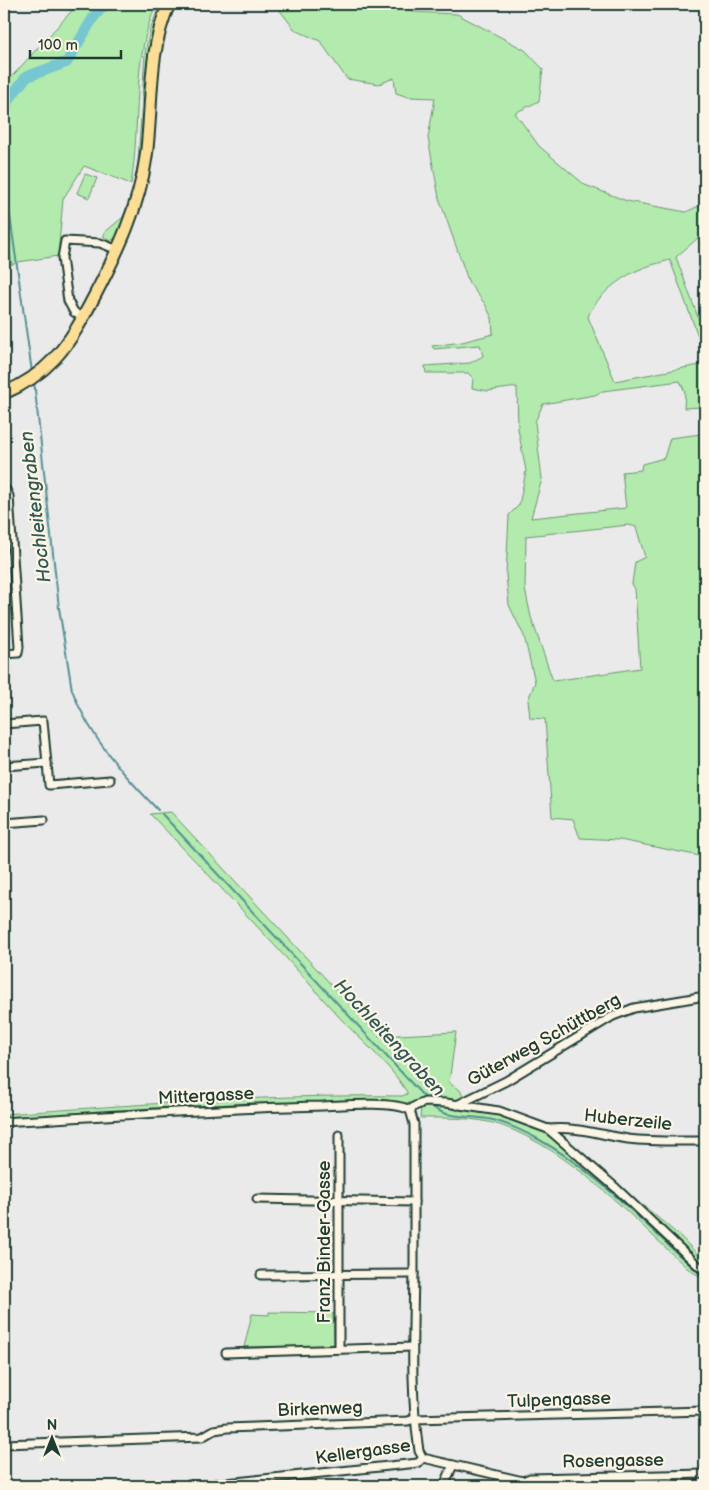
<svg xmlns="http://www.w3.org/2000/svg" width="709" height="1490" font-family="'Balsamiq Sans',sans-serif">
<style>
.green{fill:#b3eaad;stroke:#699470;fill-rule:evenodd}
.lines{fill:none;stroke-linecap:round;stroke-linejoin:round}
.stream{stroke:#549093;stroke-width:2}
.river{stroke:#77c7d2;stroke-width:11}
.street-casing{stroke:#1f3d34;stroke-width:11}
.primary-casing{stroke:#1f3d34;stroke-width:15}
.street{stroke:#fcf5e5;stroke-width:7}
.primary{stroke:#fdde96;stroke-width:11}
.labels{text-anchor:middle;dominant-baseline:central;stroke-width:4.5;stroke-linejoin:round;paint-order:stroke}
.street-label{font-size:18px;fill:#1f3d34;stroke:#fcf5e5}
.water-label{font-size:19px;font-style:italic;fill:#315954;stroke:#fcf5e5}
</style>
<rect width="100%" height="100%" fill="#ebeaeb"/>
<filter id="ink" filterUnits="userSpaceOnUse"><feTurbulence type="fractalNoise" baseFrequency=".02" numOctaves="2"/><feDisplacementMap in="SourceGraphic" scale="10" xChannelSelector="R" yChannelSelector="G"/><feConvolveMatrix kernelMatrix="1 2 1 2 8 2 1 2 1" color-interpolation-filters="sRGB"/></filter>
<g filter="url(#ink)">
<!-- green -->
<g class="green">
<path d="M78,4h79c-26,52 -16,122 -26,180l-47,-18 -21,33 -5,57 -40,6 -6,3 -8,-53v-127z"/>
<polygon points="160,4 165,4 140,176 119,236 110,241 104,237 104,233 123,217 133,190 138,162 145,52 150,30"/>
<path d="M275,4h135l1,8 46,2 68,36 18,19 -4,32 -24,12 24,33 46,39 42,16 59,11 19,-9v29l-29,25 23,63 6,-1v36l-35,-95c-11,3 -24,6 -34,11 -19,9 -41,27 -48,46l27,64 90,-17v493l-85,-17 -40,-2 -7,-19 -21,-2 -7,-98 -15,-1 -2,-18 7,-18 -11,-46 -15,-31 -3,-30 3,-60 10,-10 7,-34 -8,-42 -1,-42 -29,4 -16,-3 1,-10 -5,-5h-42l-1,-7 45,-3 13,-7 -3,-11 -46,4 -2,-3 30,-4 31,-8 -1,-16 -7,-14 -16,-21 -30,-85 -11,-60 7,-40 -27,-1 -12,-4 -2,-15 -15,6 -32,-5 -27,-38 -25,-11zM680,381l5,11 -1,16 18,-1 -1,27 -31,4 -6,20 -22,6 -1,6 -19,2 4,36 -95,10 11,-39 -7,-57 8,-18 52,-9 8,-4zM629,525l7,2 9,30 -10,5 -3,22 3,5 5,79 -87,13 -22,-64 -6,-28 1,-53z"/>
<polygon points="85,174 97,178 89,198 77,193"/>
<path d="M171,812l208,224 77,-4 -7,51 11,7 9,19c27,4 56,10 79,25l52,43 105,97v6l-18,-12c-54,-50 -116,-118 -187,-143 -25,-8 -54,-7 -80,-7l1,-11 -8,-4h-104l-1,6 -113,5 -191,12v-12c132,-9 265,-20 398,-18l5,-2v-2c-20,-32 -52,-56 -77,-85 -58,-66 -119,-130 -180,-193z"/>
<polygon points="643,1205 682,1238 705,1262 705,1265 673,1238 641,1206"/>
<polygon points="269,1312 333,1313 334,1346 244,1347 252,1314 269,1315"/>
</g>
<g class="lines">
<!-- stream -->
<g class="stream">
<polyline points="4,174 32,372"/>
<path d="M34,381l25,227 13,82c18,48 51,84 86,120"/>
<polyline points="162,814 427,1100"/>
<path d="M430,1104c14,16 40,11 58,15 17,3 35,12 50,20 40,22 74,53 108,85 20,18 37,37 59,53"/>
</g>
<!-- river -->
<polyline class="river" points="4,124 7,102 26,77 67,62 93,18 105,4"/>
<defs>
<g id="street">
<polyline points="83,318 74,312 68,301 62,258 65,241 100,243 118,250"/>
<polyline points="4,489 6,490 9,496 19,647 18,653 4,654"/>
<polyline points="4,724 43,721 49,785 110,780"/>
<polyline points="4,766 47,763"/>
<polyline points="4,823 44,820"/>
<polyline points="457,1105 506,1081 613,1016 634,1008 705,996"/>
<path d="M410,1110l4,14c0,50 0,99 0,149 -1,60 -4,118 5,178l4,7"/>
<path d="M4,1122c106,-6 213,-14 319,-16 21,-1 69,-5 87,4l5,-4 10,-4 21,1 53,8 49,18 68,59 89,84"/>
<path d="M548,1129c27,-3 54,6 80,10 25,3 52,2 77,2"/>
<polyline points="257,1199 414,1202"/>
<polyline points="261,1275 414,1274"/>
<polyline points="339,1349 339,1135"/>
<polyline points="226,1353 412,1347"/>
<polyline points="4,1444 202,1437 214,1430 227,1428 408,1421 414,1419 705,1411"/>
<polyline points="423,1458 523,1481 530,1486"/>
<polyline points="523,1481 530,1478 705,1474"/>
<polyline points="196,1486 418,1463 423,1458"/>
<polyline points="444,1486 453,1465"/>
</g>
<path id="primary" d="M4,393c19,-8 36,-19 50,-34 17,-18 29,-41 41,-64 23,-44 44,-88 51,-138 7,-52 1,-104 23,-153"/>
</defs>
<!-- street casing -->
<use href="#street" class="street-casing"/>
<!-- primary casing -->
<use href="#primary" class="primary-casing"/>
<!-- street -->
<use href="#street" class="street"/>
<!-- primary -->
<use href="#primary" class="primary"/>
</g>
</g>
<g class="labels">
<!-- street labels -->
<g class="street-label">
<text transform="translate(544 1040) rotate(-29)">Güterweg Schüttberg</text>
<text transform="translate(206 1096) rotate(-3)">Mittergasse</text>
<text transform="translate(628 1120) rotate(6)">Huberzeile</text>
<text transform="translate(324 1242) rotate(-90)">Franz Binder-Gasse</text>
<text transform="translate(559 1400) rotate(-2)">Tulpengasse</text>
<text transform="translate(320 1409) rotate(-2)">Birkenweg</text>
<text transform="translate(363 1452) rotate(-8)">Kellergasse</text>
<text transform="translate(613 1461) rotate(-1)">Rosengasse</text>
</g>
<!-- water labels -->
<g class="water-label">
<text transform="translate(36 507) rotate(-97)">Hochleitengraben</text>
<text transform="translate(389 1038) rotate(47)">Hochleitengraben</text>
</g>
</g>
<!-- margin -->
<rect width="709" height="1490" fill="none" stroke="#fcf5e5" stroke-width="20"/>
<rect x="10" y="10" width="689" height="1470" fill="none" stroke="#1f3d34" stroke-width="2" filter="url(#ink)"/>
<!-- north arrow -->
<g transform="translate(52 1438)" stroke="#fcf5e5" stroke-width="4" paint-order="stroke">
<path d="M0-4L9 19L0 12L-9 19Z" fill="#1f3d34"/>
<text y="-8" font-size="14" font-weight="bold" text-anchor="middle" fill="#1f3d34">N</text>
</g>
<!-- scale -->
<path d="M30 50v8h91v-8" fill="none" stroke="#1f3d34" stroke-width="2.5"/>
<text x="38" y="50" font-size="15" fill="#1f3d34" stroke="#fcf5e5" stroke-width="4" paint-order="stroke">100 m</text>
</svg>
